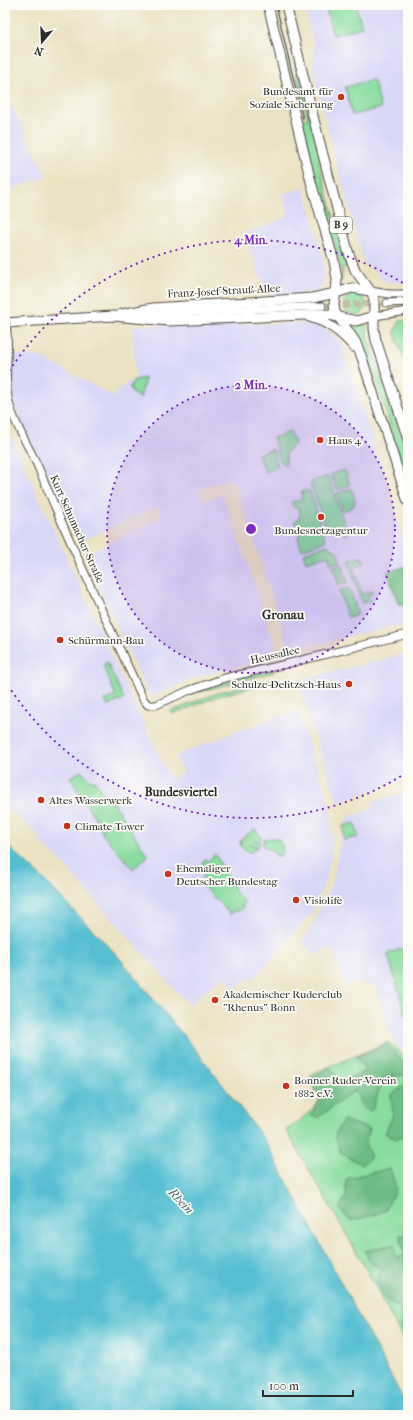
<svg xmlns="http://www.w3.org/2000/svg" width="413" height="1420" font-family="'IM FELL French Canon',serif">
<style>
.built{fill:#d9d7f7}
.green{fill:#88dc9e;stroke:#5a8464}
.forest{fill:#6ebc85;stroke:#4c7458}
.water{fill:#55bfd1;stroke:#40757e}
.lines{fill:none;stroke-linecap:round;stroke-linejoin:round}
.minor-tunnel{stroke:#c5bda3;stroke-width:7;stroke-dasharray:7 3.5;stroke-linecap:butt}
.minor-casing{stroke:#484642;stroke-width:9}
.major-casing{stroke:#484642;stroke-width:11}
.minor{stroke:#fff;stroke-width:7}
.major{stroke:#fff;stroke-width:9}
.tram{stroke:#2b2b2b;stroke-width:1}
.minor-bridge-casing{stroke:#484642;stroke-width:9;stroke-linecap:butt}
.minor-bridge{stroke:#fff;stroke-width:7}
.ring{fill:none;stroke:#7b2cbf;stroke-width:2;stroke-dasharray:2 4}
.poi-dot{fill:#c8321e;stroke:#fdfcf7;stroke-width:1.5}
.labels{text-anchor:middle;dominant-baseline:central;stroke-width:3.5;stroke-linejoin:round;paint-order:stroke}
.shield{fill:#fdfcf7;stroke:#6a6a68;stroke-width:1}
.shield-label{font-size:10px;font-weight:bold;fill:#2b2b2b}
.poi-label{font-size:11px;fill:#2b2b2b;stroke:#fdfcf7;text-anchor:start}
.street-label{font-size:11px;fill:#2b2b2b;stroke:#fdfcf7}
.neighbourhood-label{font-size:12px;font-weight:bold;fill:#2b2b2b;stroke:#fdfcf7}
.water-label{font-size:12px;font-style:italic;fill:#3a5f65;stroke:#fdfcf7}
.quarter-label{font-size:13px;font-weight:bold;fill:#2b2b2b;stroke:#fdfcf7}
.centre{fill:#7b2cbf;stroke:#fdfcf7;stroke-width:2}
.ring-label{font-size:12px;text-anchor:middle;font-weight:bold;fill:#7b2cbf;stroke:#fdfcf7;stroke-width:3.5;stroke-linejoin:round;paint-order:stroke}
</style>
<rect width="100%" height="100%" fill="#fdfcf7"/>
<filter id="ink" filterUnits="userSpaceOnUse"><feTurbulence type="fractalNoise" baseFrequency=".025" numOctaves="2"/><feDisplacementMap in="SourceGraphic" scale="8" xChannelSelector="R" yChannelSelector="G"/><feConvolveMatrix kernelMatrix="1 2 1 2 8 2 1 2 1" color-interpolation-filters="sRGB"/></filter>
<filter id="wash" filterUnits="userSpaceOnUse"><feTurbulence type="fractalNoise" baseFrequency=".012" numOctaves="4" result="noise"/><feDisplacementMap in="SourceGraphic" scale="16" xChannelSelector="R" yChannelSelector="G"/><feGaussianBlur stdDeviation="0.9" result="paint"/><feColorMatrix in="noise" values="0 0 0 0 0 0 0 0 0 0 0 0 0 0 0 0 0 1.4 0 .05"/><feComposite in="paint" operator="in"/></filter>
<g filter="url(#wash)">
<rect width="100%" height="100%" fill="#ebe2c1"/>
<!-- built -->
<g class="built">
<polygon points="304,5 408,5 408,283 386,282 364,262 334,153 313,69 314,44"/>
<polygon points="5,92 46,176 5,192"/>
<polygon points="304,188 323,258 325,275 319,291 269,296 243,234 285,218 288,213 283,194"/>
<polygon points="319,323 341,343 408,552 408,623 290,650 235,483 227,479 199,489 203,501 222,494 254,583 278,656 197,677 153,696 148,693 84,555 162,517 158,506 82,541 78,539 15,407 5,419 5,354 5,355 39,356 114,397 119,389 135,378 133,326"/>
<polygon points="5,424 130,696 174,786 171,779 183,773 175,756 235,732 297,711 330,805 332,848 326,879 313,911 261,971 251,980 248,977 236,989 223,976 189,1005 60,861 39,841 40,837 5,806 5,658 8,656 6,653 5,653"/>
<polygon points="408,653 408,778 337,802 297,681"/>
<polygon points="408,792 408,1058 392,1039 376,987 361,982 345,985 332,948 315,954 301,943 310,930 333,881 343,826 350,816 374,808 372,802"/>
</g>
<!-- green -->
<g class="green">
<polygon points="325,5 356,5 362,27 333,35"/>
<polygon points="294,55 320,156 319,162 347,266 343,267 342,280 341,268 323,202 314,180 283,58 286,57 301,119 308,118 292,56"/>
<polygon points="372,80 374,81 381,108 352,115 345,87"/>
<circle cx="355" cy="305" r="11"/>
<polygon points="400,321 408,321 408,362 406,362 395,335 395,330"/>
<polygon points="366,324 369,340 408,456 408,485 368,353 360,337 353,326"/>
<polygon points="145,378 140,398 132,393 130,387 134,380"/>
<polygon points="290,432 295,443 293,446 286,453 286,464 284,465 280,460 273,438"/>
<polygon points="273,449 278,467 265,472 258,454"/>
<polygon points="345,470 350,485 337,490 331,474"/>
<polygon points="329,476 348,535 346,535 339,530 328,530 326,528 311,485 313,481"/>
<polygon points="349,489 352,489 355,500 354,506 343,511 337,493"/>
<polygon points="302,491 310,491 326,541 302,550 298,538 300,532 294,522 298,520 300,514 299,508 294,508 291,502 301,500"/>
<polygon points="328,545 330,548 337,551 341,562 331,564 328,555 306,562 303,553"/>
<polygon points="360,557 363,558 364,563 353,567 362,594 372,591 373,594 368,595 370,601 362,603 348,561"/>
<polygon points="342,564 348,582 339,585 333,567"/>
<polygon points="348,588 350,589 358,614 350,618 347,616 339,592 340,590"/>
<polygon points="107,662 124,699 108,706 105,700 115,696 115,694 104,667 104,664"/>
<polygon points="274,670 274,672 236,682 200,692 199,690 238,678"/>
<polygon points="276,678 276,681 222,695 172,714 171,711 220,692"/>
<polygon points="81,771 89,779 96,782 106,800 113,802 148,856 133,869 102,833 102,829 70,778"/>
<polygon points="355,823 358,837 344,840 343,826"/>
<polygon points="255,829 261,837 259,843 255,840 259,843 258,847 251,844 257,848 250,853 240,846 242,845 240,845 241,839"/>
<polygon points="276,838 278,840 279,839 283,847 282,849 283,851 278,858 276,854 262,845 264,839"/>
<polygon points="215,854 237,894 245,903 242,905 244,907 237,912 235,910 230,914 202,885 206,881 202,877 208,870 202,863 205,859 208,861"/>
<polygon points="408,947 408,1018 406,1016 388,955 389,953"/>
<polygon points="388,1042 396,1048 408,1064 408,1349 361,1260 286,1130 298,1122 325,1098 310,1075"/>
</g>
<!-- forest -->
<g class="forest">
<polygon points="408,566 408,604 399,606 387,572"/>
<polygon points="388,1044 408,1069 408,1075 391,1076 383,1079 372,1110 365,1110 360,1104 356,1090 319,1117 311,1116 320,1098 309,1080 328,1068 331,1069 340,1082 366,1071 356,1057"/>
<polygon points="408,1083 408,1134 395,1139 385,1133 393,1115 391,1095"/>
<polygon points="343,1120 370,1129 365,1143 371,1157 362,1165 340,1152 335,1135"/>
<polygon points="390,1168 396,1188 386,1210 378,1214 350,1221 339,1208 346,1196 346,1179"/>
<polygon points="400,1235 408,1235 408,1335 406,1336 401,1329 400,1308 384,1298 376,1281 382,1270 370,1262 365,1251 394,1244 396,1257 405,1256"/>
</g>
<!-- water -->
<polygon class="water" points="5,844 38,874 116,954 198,1053 264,1139 408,1408 408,1415 5,1415"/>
</g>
<g filter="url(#ink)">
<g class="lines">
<!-- minor-tunnel -->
<polyline class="minor-tunnel" points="322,306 387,303"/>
<defs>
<g id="minor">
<polyline points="370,291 389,294 408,294"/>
<polyline points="387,303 408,302"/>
<polyline points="140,315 322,306"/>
<polyline points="374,316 408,311"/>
<path d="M7,333c2,24 -4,49 3,73 6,22 20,42 29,63 32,78 69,154 104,230l5,6h8l34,-15 35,-12 61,-14 122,-30"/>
</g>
<g id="major">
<polyline points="268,5 311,182 334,261 337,279 336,293 334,304 335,312 355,341 362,358 408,502"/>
<polyline points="286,5 314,120 348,251 355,270 372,293 374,299 374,329 376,340 408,439"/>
<polyline points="121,314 153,308 312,298 336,293 352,288 370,291"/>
<path d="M309,317c19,5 32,15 45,30"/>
<polyline points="5,323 113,316 169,321 325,314 356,321 374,316"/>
</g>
</defs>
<!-- minor casing -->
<use href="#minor" class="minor-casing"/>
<!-- major casing -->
<use href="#major" class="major-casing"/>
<!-- minor -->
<use href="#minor" class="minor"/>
<!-- major -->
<use href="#major" class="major"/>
<!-- tram -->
<polyline class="tram" points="276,5 303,119"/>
<defs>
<polyline id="minor-bridge" points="5,321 7,333"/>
</defs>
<!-- minor-bridge casing -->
<use href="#minor-bridge" class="minor-bridge-casing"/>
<!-- minor-bridge -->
<use href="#minor-bridge" class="minor-bridge"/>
</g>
</g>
<!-- distance rings -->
<circle cx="251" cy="529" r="144" fill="#7b2cbf" fill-opacity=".12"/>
<g class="ring">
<circle cx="251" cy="529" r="144"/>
<path d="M406 773A289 289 0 0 1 6 682M6 376A289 289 0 0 1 406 285"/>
</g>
<!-- markers -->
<g class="poi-dot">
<circle cx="341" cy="97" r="4"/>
<circle cx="320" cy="440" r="4"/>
<circle cx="321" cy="517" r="4"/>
<circle cx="60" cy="640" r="4"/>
<circle cx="349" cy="684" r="4"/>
<circle cx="41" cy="800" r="4"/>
<circle cx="67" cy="826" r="4"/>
<circle cx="168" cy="874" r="4"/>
<circle cx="296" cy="900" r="4"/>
<circle cx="215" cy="1000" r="4"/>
<circle cx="286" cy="1086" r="4"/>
</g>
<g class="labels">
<!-- shield labels -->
<rect class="shield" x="330" y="217" width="22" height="16" rx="3"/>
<g class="shield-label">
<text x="341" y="225">B 9</text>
</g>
<!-- poi labels -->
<g class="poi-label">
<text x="333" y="91" text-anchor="end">Bundesamt für<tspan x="333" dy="13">Soziale Sicherung</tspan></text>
<text x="328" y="440">Haus 4</text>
<text x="321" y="530" text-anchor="middle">Bundesnetzagentur</text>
<text x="68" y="640">Schürmann-Bau</text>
<text x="341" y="684" text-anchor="end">Schulze-Delitzsch-Haus</text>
<text x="49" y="800">Altes Wasserwerk</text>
<text x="75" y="826">Climate Tower</text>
<text x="176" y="868">Ehemaliger<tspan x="176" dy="13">Deutscher Bundestag</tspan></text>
<text x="304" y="900">Visiolife</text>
<text x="223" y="994">Akademischer Ruderclub<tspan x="223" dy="13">"Rhenus" Bonn</tspan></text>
<text x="294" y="1080">Bonner Ruder-Verein<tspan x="294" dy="13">1882 e.V.</tspan></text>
</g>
<!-- street labels -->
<g class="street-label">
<text transform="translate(224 291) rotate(-3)">Franz-Josef-Strauß-Allee</text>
<text transform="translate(77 529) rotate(66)">Kurt-Schumacher-Straße</text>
<text transform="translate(275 655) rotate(-13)">Heussallee</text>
</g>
<!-- neighbourhood labels -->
<g class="neighbourhood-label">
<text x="181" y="792">Bundesviertel</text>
</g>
<!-- water labels -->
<g class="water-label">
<text transform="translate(181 1201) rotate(47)">Rhein</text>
</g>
<!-- quarter labels -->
<g class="quarter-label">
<text x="283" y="614">Gronau</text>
</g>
</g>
<circle cx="251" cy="529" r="6" class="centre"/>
<g class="ring-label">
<text x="251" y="244">4 Min.</text>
<text x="251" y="389">2 Min.</text>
</g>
<!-- margin -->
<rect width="413" height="1420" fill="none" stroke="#fdfcf7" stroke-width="20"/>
<!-- north arrow -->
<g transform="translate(42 42) rotate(199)" stroke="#fdfcf7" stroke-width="3" paint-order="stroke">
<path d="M0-3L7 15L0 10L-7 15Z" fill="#2b2b2b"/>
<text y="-6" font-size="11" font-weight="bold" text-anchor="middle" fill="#2b2b2b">N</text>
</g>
<!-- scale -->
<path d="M263 1390v6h90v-6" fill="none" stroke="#2b2b2b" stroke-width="2"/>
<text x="269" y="1390" font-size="12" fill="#2b2b2b" stroke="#fdfcf7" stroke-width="3" paint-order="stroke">100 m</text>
</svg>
